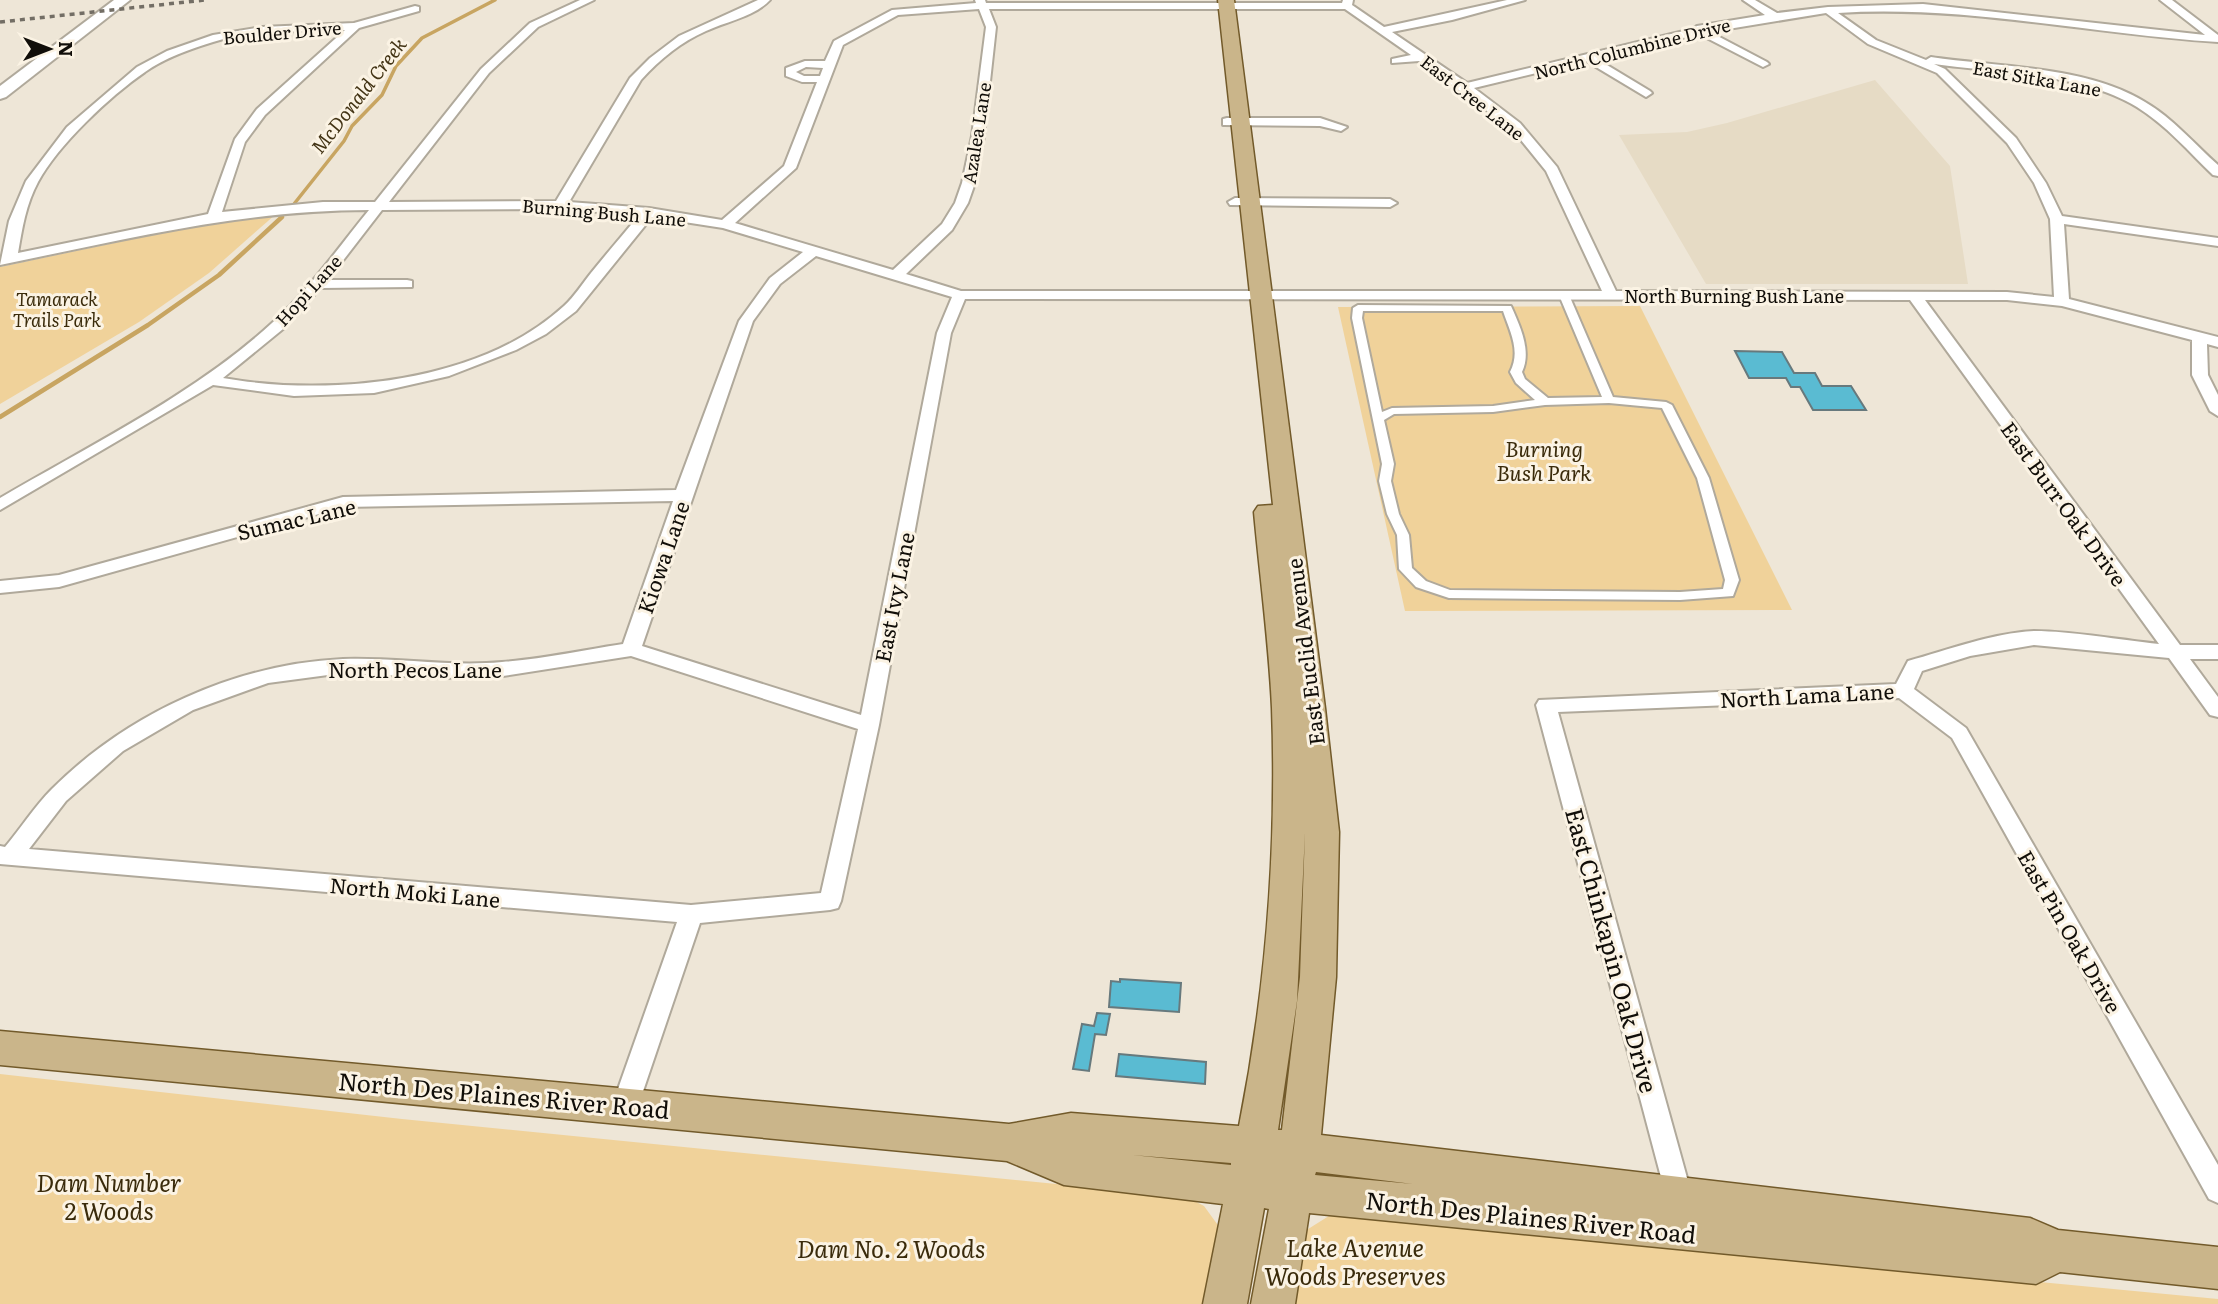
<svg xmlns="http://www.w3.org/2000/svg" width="2218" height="1304" font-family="Literata,serif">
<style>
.built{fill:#e6dbc5}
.green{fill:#f0d29a}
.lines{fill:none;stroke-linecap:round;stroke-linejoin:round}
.stream-far1{stroke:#c8a561;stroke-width:3.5}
.stream{stroke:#c8a561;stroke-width:4.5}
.building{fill:#5abbd2;stroke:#67797d;stroke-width:2}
.pedestrian-casing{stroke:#b0a99b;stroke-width:4}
.minor-casing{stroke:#b0a99b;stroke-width:4}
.secondary-casing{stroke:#b0a99b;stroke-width:4}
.primary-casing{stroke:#725a2a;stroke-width:3}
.pedestrian{fill:#fff;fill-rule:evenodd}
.minor{fill:#fff;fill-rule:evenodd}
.secondary{fill:#fff;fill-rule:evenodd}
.primary{fill:#cab58a;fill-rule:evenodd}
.rail{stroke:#736e65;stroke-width:3.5;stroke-dasharray:5 5;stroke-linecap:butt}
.labels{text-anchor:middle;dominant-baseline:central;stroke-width:6;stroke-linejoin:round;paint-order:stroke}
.far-street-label{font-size:18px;fill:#110e09;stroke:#fbf3e4}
.far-park-label{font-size:18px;font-style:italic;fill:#3a2b0b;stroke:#fbf3e4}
.far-water-label{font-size:19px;font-style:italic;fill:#433415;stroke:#fbf3e4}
.park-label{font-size:21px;font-style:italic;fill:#3a2b0b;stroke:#fbf3e4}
.street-label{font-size:21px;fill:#110e09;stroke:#fbf3e4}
.near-street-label{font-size:24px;fill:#110e09;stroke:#fbf3e4}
.near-park-label{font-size:24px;font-style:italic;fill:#3a2b0b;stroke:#fbf3e4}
</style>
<rect width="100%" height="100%" fill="#eee6d7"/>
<!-- built -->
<polygon class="built" points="1875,80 1950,166 1968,284 1706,284 1619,135 1687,132 1727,123"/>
<!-- green -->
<g class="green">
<polygon points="276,214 209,273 139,322 0,404 0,267 203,224"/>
<polygon points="1640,306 1792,610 1405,611 1338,307"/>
<polygon points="0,1074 402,1119 1187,1197 1204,1206 1220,1228 1212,1304 0,1304"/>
<polygon points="1332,1214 2218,1299 2218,1304 1289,1304 1305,1231"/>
</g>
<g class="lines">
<!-- stream-far1 -->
<polyline class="stream-far1" points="294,204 344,141 352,126 382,95 396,66 422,38 495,0"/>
<!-- stream -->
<polyline class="stream" points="0,417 148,325 219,275 282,217"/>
</g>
<!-- building -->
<g class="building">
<polygon points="1735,351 1782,352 1794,373 1815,373 1822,386 1851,386 1866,410 1813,410 1800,387 1791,387 1786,378 1749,378"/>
<polygon points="1120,979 1181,983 1179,1012 1109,1007 1111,981 1120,982"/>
<polygon points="1097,1013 1110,1014 1106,1035 1095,1034 1089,1071 1073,1069 1082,1024 1094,1026"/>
<polygon points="1119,1054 1206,1062 1205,1084 1116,1076"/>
</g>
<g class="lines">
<defs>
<path id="pedestrian" d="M1564,292l5,3 44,102 53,5 6,3 37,73 30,102 -6,16 -53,4 -231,-2 -33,-11 -17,-18 -2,-34 -10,-21 -8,-33 3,-17 -30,-146 1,-10 5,-3 153,1c9,20 21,45 11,66l3,7 23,19 54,-1 -43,-102zM1363,311h140c7,21 18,40 7,61l6,11 19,17 -42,6 -101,2 -10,4 -20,-94zM1609,403l53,5 35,70 28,102 -2,9 -43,3 -230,-2 -24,-9 -14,-13 -3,-33 -10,-21 -8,-33 3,-17 -10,-44 10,-6 99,-2 52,-7z"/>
<g id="minor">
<path d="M580,0h14l-56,27 -49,46 -100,129 167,-1 74,-123 20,-20 29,-22 79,-36h12c-16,17 -43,21 -64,31 -25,11 -46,28 -65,49l-72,122 80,6 73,12 62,-54 33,-84h-15l-16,-6v-8l19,-7h20l9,-20 58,-31 84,-7 -1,-3h10l1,3h356l1,-3h10l-1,5 32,22 123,-27h18l-73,20 -60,12 75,51 225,-54 5,-3 68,-11 -22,-15h12l22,13 51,-6 95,-3 282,31 -45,-35h12l46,35v7c-127,-8 -252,-37 -380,-29l38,27 50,20 5,-3c67,10 156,9 214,45 28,16 49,42 73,63v11l-5,-1c-24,-23 -47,-50 -76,-68 -55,-34 -140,-34 -203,-43l11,5 71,69 30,45 16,33 156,22v8l-154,-22 5,75 149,38v10l-11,-3 1,31 10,20v21l-8,-5 -18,-36v-35l-130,-34 -55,-6h-82l255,345h38v14h-28l28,38v20l-8,-2 -41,-57 -135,-13 -64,11 -48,15 -8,18 52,39 252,437v38l-9,-4 -257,-461 -53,-40 -341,14 134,484 -4,9 -9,4 -9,-4 -4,-9 -130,-491 3,-5 357,-16 12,-23c40,-11 84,-28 126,-30 37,0 87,9 125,13l-249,-344 -945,-1 -14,34 -72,392 -38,176 -3,7 -8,2 -130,13 -62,183 -4,8 -9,4 -9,-4 -4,-8 65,-184 -677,-58v-18l5,1c16,-19 30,-41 47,-58 76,-76 184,-125 291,-130 53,-2 106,8 159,3 41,-3 81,-12 121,-18l50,-143 -329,6 -285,80 -59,6v-12l59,-6 284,-78 333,-7 63,-169 31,-43 33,-26 -80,-24 -71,-11 -76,94 -30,23 -30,16 -67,26 -75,17 -80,3 -81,-11 -213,125v-12c90,-53 195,-104 272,-175 37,-33 66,-75 97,-113 -126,0 -247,30 -369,55l9,-44 17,-40 41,-54 70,-60 30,-16 46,-16 49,-8 92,-4 61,-17 4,1v4l-60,17 -94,87 -20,27 -23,70 101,-10h52l106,-133 49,-46zM979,9l7,18 -14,109 -10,47 -7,20 -13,21 -49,46 -158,-47 61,-55 47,-123 55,-30zM989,9h356l66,46 -19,4v4l27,-2 93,68 34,42 56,120h-641l-55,-17 46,-44 16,-27 7,-20 9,-47 12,-109zM1826,13l42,31 69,29 70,70 27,40 16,36 4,78 -47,-5 -391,-1 -59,-124 -37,-44 -46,-35 112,-27 60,36 6,-4 -2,-2 -53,-32 102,-25 64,33 6,-3 -2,-2 -57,-30zM345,30l-88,79 -22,30 -27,75 -190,39c4,-24 8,-49 20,-71 20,-37 72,-86 107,-110 19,-14 45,-23 68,-30 41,-13 89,-10 132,-12zM806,67l17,1 -3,8h-16l-8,-4zM560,209l79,6c-16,20 -32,38 -48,58 -9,11 -16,23 -27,33 -84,77 -233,91 -341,72l60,-49 38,-41 91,-1v-6l-5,-1h-79l54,-70zM816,256l136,41 -15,36 -76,382 -219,-69 111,-325 27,-37zM631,656l227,73 -37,164 -130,12 -662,-56 37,-48 57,-50 70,-41 75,-27 75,-10 100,5 60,-2z"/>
<polygon points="1227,118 1320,118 1347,127 1341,131 1320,126 1223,125 1223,119"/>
<polygon points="1235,198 1390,199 1397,203 1390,207 1230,205 1228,202"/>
</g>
<polygon id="secondary" points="114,0 130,0 6,97 0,99 0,86"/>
<path id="primary" d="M1218,0h16l91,708 14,124 -3,145 -15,158 709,83 28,12 160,17v42l-158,-17 -24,12 -727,-71 -14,91h-44l18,-95 -5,-1 -17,96h-44l20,-100 -159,-19 -57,-24 -1007,-96v-34l1009,93 62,-11 168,13c27,-136 38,-279 33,-418 -3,-65 -12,-131 -18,-196l4,-6 15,-1zM1305,832l-5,145 -18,153h-4l19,-129zM1132,1155l99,8v2zM1316,1172l97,12 -98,-9z"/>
</defs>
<!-- pedestrian casing -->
<use href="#pedestrian" class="pedestrian-casing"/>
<!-- minor casing -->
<use href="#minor" class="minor-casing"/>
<!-- secondary casing -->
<use href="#secondary" class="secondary-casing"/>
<!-- primary casing -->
<use href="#primary" class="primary-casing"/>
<!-- pedestrian -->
<use href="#pedestrian" class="pedestrian"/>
<!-- minor -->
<use href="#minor" class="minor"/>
<!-- secondary -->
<use href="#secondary" class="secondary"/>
<!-- primary -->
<use href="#primary" class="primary"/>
<!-- rail -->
<polyline class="rail" points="0,22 205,0"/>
</g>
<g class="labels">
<!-- far-street labels -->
<g class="far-street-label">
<text transform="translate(282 32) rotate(-5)">Boulder Drive</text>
<text transform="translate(1632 48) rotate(-14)">North Columbine Drive</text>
<text transform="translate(2037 78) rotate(10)">East Sitka Lane</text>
<text transform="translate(1473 97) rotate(38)">East Cree Lane</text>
<text transform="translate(976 133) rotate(-81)">Azalea Lane</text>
<text transform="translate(604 212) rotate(5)">Burning Bush Lane</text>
<text transform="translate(308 290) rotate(-48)">Hopi Lane</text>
<text x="1734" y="295">North Burning Bush Lane</text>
</g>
<!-- far-park labels -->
<g class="far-park-label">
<text x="57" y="298">Tamarack<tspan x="57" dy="21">Trails Park</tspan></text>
</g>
<!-- far-water labels -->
<g class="far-water-label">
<text transform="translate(358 95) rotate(-52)">McDonald Creek</text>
</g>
<!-- park labels -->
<g class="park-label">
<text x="1544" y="447">Burning<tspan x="1544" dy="24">Bush Park</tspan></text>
</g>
<!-- street labels -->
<g class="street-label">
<text transform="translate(2065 503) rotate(54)">East Burr Oak Drive</text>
<text transform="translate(296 518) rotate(-13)">Sumac Lane</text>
<text transform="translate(662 557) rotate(-71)">Kiowa Lane</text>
<text transform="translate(893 597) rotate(-79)">East Ivy Lane</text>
<text transform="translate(1304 652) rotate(-97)">East Euclid Avenue</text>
<text x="415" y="668">North Pecos Lane</text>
<text transform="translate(1807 694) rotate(-3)">North Lama Lane</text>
<text transform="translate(415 891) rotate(5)">North Moki Lane</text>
<text transform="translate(2071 931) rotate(60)">East Pin Oak Drive</text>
</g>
<!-- near-street labels -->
<g class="near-street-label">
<text transform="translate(1613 950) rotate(75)">East Chinkapin Oak Drive</text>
<text transform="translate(504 1094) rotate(5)">North Des Plaines River Road</text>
<text transform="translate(1531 1216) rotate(6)">North Des Plaines River Road</text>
</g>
<!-- near-park labels -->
<g class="near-park-label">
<text x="109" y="1181">Dam Number<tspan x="109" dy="28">2 Woods</tspan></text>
<text x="1355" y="1246">Lake Avenue<tspan x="1355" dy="28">Woods Preserves</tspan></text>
<text x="891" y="1247">Dam No. 2 Woods</text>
</g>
</g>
<!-- north arrow -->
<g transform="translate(49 49) rotate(90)" stroke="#fbf3e4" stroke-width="5" paint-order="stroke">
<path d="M0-5L12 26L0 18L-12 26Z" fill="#110e09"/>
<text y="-10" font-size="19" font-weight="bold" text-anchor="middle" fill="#110e09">N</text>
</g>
</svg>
